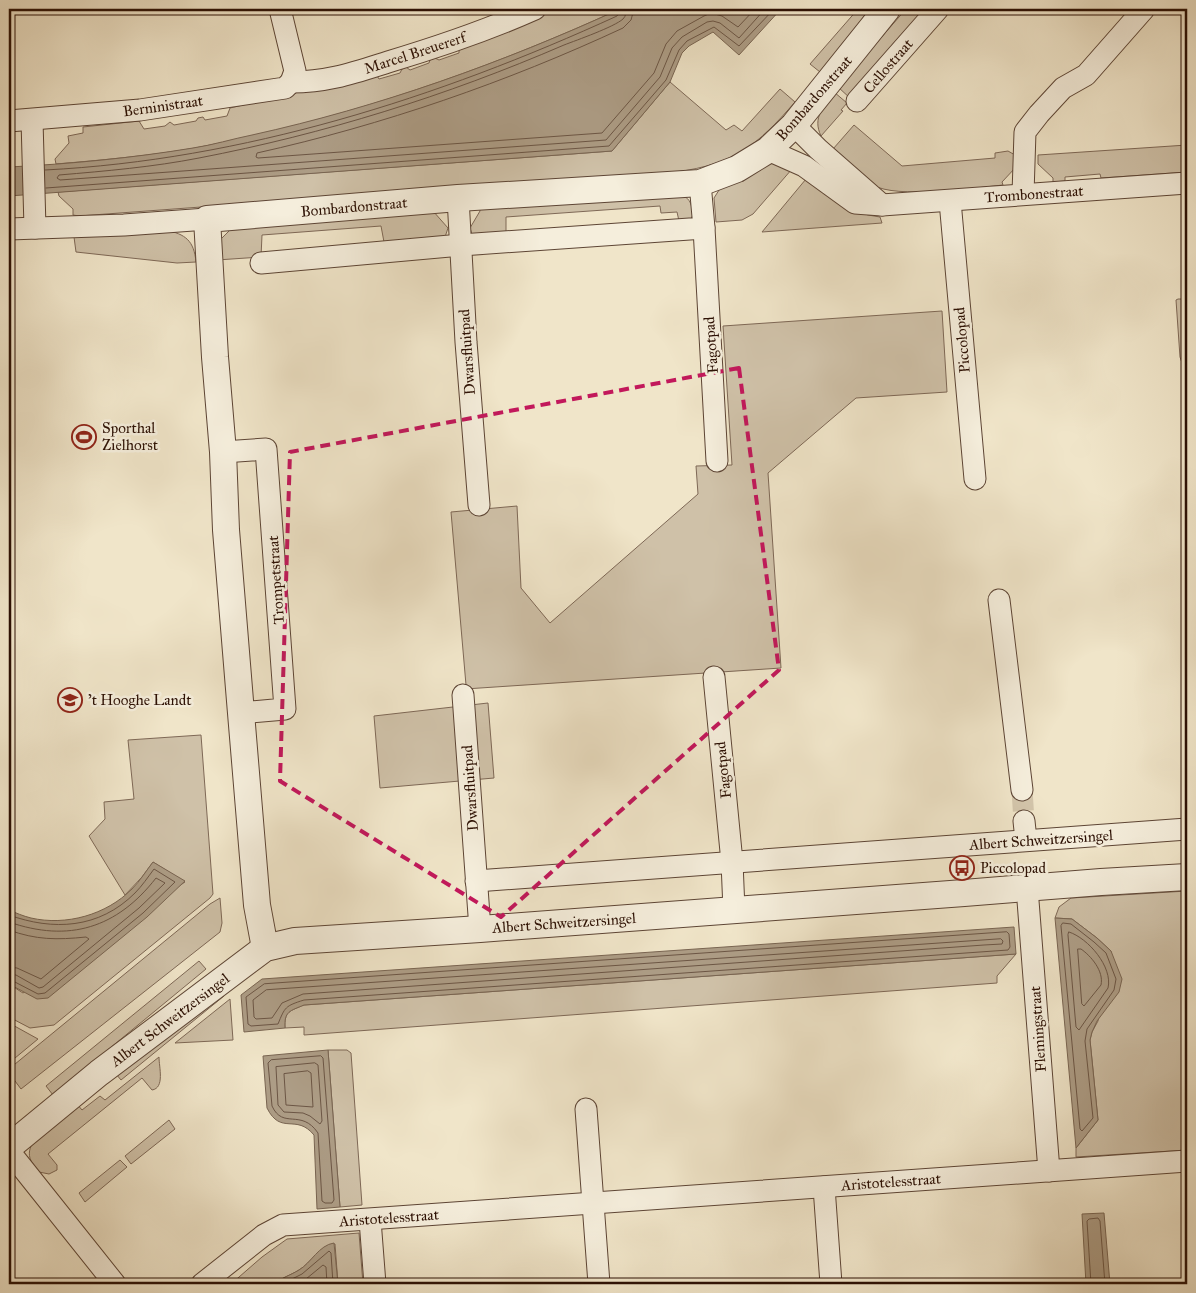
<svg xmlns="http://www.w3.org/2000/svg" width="1196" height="1293" font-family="'IM FELL Great Primer',serif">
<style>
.green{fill:#cfc1a8;stroke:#7e6856}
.water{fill:#ad9d86;stroke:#796552}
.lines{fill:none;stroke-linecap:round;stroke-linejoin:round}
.shore{stroke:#6c5645;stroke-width:1}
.minor-tunnel{stroke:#d3c5ab;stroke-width:21;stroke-dasharray:21 11;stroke-linecap:butt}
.minor-casing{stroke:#5d4535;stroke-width:23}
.tertiary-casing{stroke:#5d4535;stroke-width:28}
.minor{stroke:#f5eedc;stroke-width:21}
.tertiary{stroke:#f5eedc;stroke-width:26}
.marked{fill:none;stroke:#c2185b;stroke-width:4;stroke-dasharray:10 6;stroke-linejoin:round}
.labels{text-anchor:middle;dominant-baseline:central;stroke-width:5;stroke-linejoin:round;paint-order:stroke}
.street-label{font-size:15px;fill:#2c1004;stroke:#f5eedc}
.poi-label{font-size:15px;fill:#2c1004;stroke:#f5eedc;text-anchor:start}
</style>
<rect width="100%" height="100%" fill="#f0e5c9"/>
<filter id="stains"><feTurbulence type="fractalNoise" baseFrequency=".004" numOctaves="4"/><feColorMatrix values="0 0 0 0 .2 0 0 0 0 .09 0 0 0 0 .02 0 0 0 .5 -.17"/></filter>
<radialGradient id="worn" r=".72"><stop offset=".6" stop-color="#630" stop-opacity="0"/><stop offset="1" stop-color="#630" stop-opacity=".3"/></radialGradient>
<!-- green -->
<g class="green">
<path d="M549,9h71c-135,62 -278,111 -425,139 -46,8 -93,12 -139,16l-1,-5 14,-16 -1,-7 15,-3v-6l56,-6 5,8 21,-3 5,-4 4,3 22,-4 2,-3 5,-1 2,3 22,-4 3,-8 146,-34 3,5 21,-6 2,-4 4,-2 4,3 19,-7 1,-3 5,-2 4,2 20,-7v-6z"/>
<polygon points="858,9 870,9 820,72 810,64"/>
<polygon points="906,9 928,9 851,99 838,87"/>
<path d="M670,82l56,48 8,-5 8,6 38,-42 15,13c-38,44 -61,62 -119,70l-597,44 -6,-1v-6l-14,-13 -1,-4 554,-41z"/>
<path d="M834,92l13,11 -6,7 2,1 -22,25c-9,-19 3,-29 13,-44z"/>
<path d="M854,125l48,41 93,-8v-5l13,-2 7,4 1,12 -14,15 1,3c-29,3 -107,14 -130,0 -14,-10 -27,-24 -40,-36z"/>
<polygon points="1187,145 1187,172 1101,178 1100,174 1065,177 1065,181 1053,182 1053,178 1038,164 1038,155"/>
<polygon points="771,163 792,169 753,214 742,220 716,222 714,198 721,187"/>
<polygon points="806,179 851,208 868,215 880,217 882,223 762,232"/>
<path d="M682,195c9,4 10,11 11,20l-3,5 -11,1 -2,-9 -16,1 -1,-7 -154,11v15l-34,2 -2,-6 10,-17v-3z"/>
<polygon points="433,211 448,228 445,237 384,242 381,226 262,235 261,257 217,260 221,239 231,229"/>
<path d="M165,230c21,4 29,11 31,32l-19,1 -101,-11 -2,-15z"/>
<polygon points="1178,299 1187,299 1187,366 1182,363 1180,357 1176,300"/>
<polygon points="942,311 947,392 856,398 768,473 781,668 465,689 466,685 451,512 517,506 521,588 550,623 698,494 696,466 732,465 723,326"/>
<polygon points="1187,387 1187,432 1185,431 1183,393"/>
<polygon points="488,703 494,778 380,788 374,716"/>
<polygon points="201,735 213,894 210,898 54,1025 30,1028 9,1017 9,984 23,993 185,882 153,862 142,877 125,895 89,836 105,819 104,802 134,799 128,740"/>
<polygon points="1187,891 1187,1150 1076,1157 1076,1148 1098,1120 1090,1040 1092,1032 1098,1021 1111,951 1097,938 1072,919 1055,918 1059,907 1071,898"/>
<polygon points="220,898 222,923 220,932 21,1089 9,1073 9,1069 210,904"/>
<path d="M1016,954l-19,22v7l-693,52v-8l-19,1c-1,-17 5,-17 19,-23z"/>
<polygon points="199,961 206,969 53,1095 46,1086"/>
<polygon points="219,989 224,996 121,1080 116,1074"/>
<polygon points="230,999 233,1040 175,1043"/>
<polygon points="9,1023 38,1039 9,1063"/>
<polygon points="328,1050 347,1050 351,1053 362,1205 340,1207"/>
<path d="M159,1057c0,10 6,31 -7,33l-10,-12 -94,76 9,11v5l-8,4 -10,-2c-8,-10 -13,-16 -7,-28l45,-40 5,6 18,-14 5,4z"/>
<polygon points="169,1120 175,1129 131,1164 125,1156"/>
<polygon points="120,1160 127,1167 85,1202 79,1193"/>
<path d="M359,1233l4,51h-25l-3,-40c-15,1 -24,19 -36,26 -10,6 -16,7 -25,14h-43l31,-27 25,-18z"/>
</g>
<!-- water -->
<g class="water">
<path d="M620,9h161l-42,46 -26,-23 -24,14 -7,7 -12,29 -58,69 -603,45v-29c61,-3 123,-9 184,-19 20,-3 39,-9 59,-13 127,-28 250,-72 368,-126z"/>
<path d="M153,862l32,19 -38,36 -99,81 -11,1 -28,-15v-74c7,3 14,6 22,8 35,8 75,-3 101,-29 8,-8 14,-18 21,-27z"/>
<polygon points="1055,918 1072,919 1097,938 1111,951 1122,979 1119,992 1097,1021 1092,1032 1090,1040 1098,1120 1076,1148"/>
<path d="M1014,927l2,27 -712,51c-14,6 -20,6 -19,23l-41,4 -3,-37 21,-16z"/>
<path d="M328,1050l12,157 -23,2 -3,-74c-18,-22 -33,1 -47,-27l-4,-52z"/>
<polygon points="1104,1213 1110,1284 1086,1284 1082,1214"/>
<path d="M334,1243l4,41h-64c9,-7 15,-8 25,-14 12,-7 20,-25 35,-27z"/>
</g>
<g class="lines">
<!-- shore -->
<g class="shore">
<path d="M626,9c0,4 0,7 -3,10 -9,8 -46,21 -59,26 -118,51 -240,89 -365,113 -46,9 -93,13 -140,17l-2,3 3,2 546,-40 54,-63 12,-29 10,-11 25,-15 6,-1 7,2 19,15 26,-29"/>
<path d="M634,9l-3,11 -8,8c-116,54 -240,97 -366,125l-1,4 2,1 344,-25 52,-60 12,-29 11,-13 27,-15 7,-3 11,3 16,11 17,-18"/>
<path d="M45,170c198,-10 393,-72 572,-154l2,-3 1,-4"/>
<polyline points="46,188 609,146 666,80 679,50 687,41 714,27 739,46 774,9"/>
<path d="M9,915c44,16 90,14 126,-22 7,-7 13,-16 19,-24l21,13 -32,31 -98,80 -7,1 -25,-13 -4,-1"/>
<path d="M9,922c60,21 108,6 147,-44l9,5 -26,25 -96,79 -4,1 -23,-13 -7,-1"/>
<polygon points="1063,923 1071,924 1094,942 1106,953 1116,979 1114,990 1087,1029 1085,1041 1093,1118 1082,1131 1080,1129 1061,926"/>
<path d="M9,930c27,10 48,10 77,7l3,2 -48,40 -24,-11 -8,-1"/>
<path d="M1007,932l2,2 1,13 -2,3 -704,50c-19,6 -19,7 -26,24l-27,2 -3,-2 -2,-27 18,-13z"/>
<path d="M1069,932c19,6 44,35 39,56l-29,42 -3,-3 -8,-92z"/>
<polygon points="1001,939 1003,941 1002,944 984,945 303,994 282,1003 272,1018 256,1019 254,1017 253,1000 266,990"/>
<path d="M1078,949h3c10,7 23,22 20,36l-17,21 -2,-2z"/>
<path d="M321,1056l2,2 11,142 -2,3h-7l-3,-2 -4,-68c-17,-25 -35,-3 -46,-27l-4,-43 3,-3z"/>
<polygon points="315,1063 318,1065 322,1121 320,1124 310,1116 303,1113 284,1112 278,1105 276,1067"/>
<polygon points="308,1071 311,1073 313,1107 286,1105 284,1074"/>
<polyline points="282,1284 302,1274 329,1251 331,1253 333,1284"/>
<polyline points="294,1284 306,1279 323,1265 326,1267 327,1284"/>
<polyline points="1091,1284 1087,1221 1089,1219 1098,1218 1100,1221 1105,1284"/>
</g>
<!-- minor-tunnel -->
<polyline class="minor-tunnel" points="1022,790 1024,821"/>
<defs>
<g id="minor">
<path d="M291,82c37,0 62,-9 97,-20 50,-15 100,-32 147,-53"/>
<polyline points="857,101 938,9"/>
<polyline points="32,120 35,228"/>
<polyline points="9,121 140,110 285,88 291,82 295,71 280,9"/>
<polyline points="794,125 818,149 882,205"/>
<polyline points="768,150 804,166 855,203 882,205 1187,183"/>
<polyline points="1023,194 1025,132 1039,114 1063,88 1086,75 1144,9"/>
<polyline points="458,198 466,342 479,505"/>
<polyline points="950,201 975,479"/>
<polyline points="704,228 717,461"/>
<polyline points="9,229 124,225 207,219"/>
<polyline points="261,263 461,245 704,228 700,183"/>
<polyline points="223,452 266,449 285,709 241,713"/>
<polyline points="999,600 1022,790"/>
<polyline points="714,677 732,862 734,910"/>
<polyline points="463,695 480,929"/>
<polyline points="1024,821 1026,840"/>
<polyline points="476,881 1187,829"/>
<polyline points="1027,888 1049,1171"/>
<polyline points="586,1109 599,1284"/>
<polyline points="9,1151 115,1284"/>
<polyline points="824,1187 831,1284"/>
<polyline points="370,1220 375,1284"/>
<polyline points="202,1284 264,1235 283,1225 1187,1161"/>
</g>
<g id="tertiary">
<polyline points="265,948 257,905 241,713 226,530 223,452 215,357 207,219 458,198 700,183 737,169 768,150 794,125 887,9"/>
<polyline points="9,1147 99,1073 265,948 295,941 480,929 964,893 1101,882 1187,877"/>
</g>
</defs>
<!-- minor casing -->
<use href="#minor" class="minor-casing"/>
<!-- tertiary casing -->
<use href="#tertiary" class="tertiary-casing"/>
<!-- minor -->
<use href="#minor" class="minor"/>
<!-- tertiary -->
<use href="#tertiary" class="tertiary"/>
</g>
<!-- marked area -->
<path class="marked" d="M739,368l40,302 -278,247 -221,-136 10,-329z"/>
<!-- icons -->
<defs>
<symbol id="stadium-ring" viewBox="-11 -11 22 22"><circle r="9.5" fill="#f5eedc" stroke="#8f2418" stroke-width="1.5"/><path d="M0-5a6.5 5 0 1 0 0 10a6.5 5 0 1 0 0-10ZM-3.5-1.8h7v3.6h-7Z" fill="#8f2418"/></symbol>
<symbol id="school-ring" viewBox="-11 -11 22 22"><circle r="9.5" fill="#f5eedc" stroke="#8f2418" stroke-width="1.5"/><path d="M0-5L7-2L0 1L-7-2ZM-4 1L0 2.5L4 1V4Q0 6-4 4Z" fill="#8f2418"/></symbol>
<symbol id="bus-ring" viewBox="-11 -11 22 22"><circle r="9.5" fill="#f5eedc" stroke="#8f2418" stroke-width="1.5"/><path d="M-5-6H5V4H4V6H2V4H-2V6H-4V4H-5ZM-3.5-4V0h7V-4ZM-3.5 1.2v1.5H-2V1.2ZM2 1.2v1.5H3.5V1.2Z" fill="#8f2418"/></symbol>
</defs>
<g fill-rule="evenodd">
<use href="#stadium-ring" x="70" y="423" width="28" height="28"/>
<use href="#school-ring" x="56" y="686" width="28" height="28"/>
<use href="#bus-ring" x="948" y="854" width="28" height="28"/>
</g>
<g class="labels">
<!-- street labels -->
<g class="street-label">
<text transform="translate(415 53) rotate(-18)">Marcel Breuererf</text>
<text transform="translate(888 66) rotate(-49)">Cellostraat</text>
<text transform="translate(814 98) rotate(-49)">Bombardonstraat</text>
<text transform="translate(163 106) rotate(-8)">Berninistraat</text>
<text transform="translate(1034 194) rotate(-4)">Trombonestraat</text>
<text transform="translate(354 207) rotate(-5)">Bombardonstraat</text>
<text transform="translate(962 340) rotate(-95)">Piccolopad</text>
<text transform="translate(711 345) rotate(-94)">Fagotpad</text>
<text transform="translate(467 352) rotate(-94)">Dwarsfluitpad</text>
<text transform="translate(276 580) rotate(-94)">Trompetstraat</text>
<text transform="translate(723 770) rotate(-96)">Fagotpad</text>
<text transform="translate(470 788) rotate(-94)">Dwarsfluitpad</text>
<text transform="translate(1041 840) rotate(-4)">Albert Schweitzersingel</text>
<text transform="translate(564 923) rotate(-4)">Albert Schweitzersingel</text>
<text transform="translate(170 1020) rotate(-37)">Albert Schweitzersingel</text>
<text transform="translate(1038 1029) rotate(-94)">Flemingstraat</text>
<text transform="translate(891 1182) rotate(-4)">Aristotelesstraat</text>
<text transform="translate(389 1218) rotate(-4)">Aristotelesstraat</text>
</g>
<!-- poi labels -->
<g class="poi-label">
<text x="102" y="428">Sporthal<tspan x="102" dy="17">Zielhorst</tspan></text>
<text x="88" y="700">'t Hooghe Landt</text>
<text x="980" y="868">Piccolopad</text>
</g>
</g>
<!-- margin -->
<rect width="1196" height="1293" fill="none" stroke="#f0e5c9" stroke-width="30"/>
<rect x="10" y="10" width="1176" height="1273" fill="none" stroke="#2c1004" stroke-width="2.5"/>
<rect x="15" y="15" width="1166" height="1263" fill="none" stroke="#2c1004"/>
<rect width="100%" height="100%" filter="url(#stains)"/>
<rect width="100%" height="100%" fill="url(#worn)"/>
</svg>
